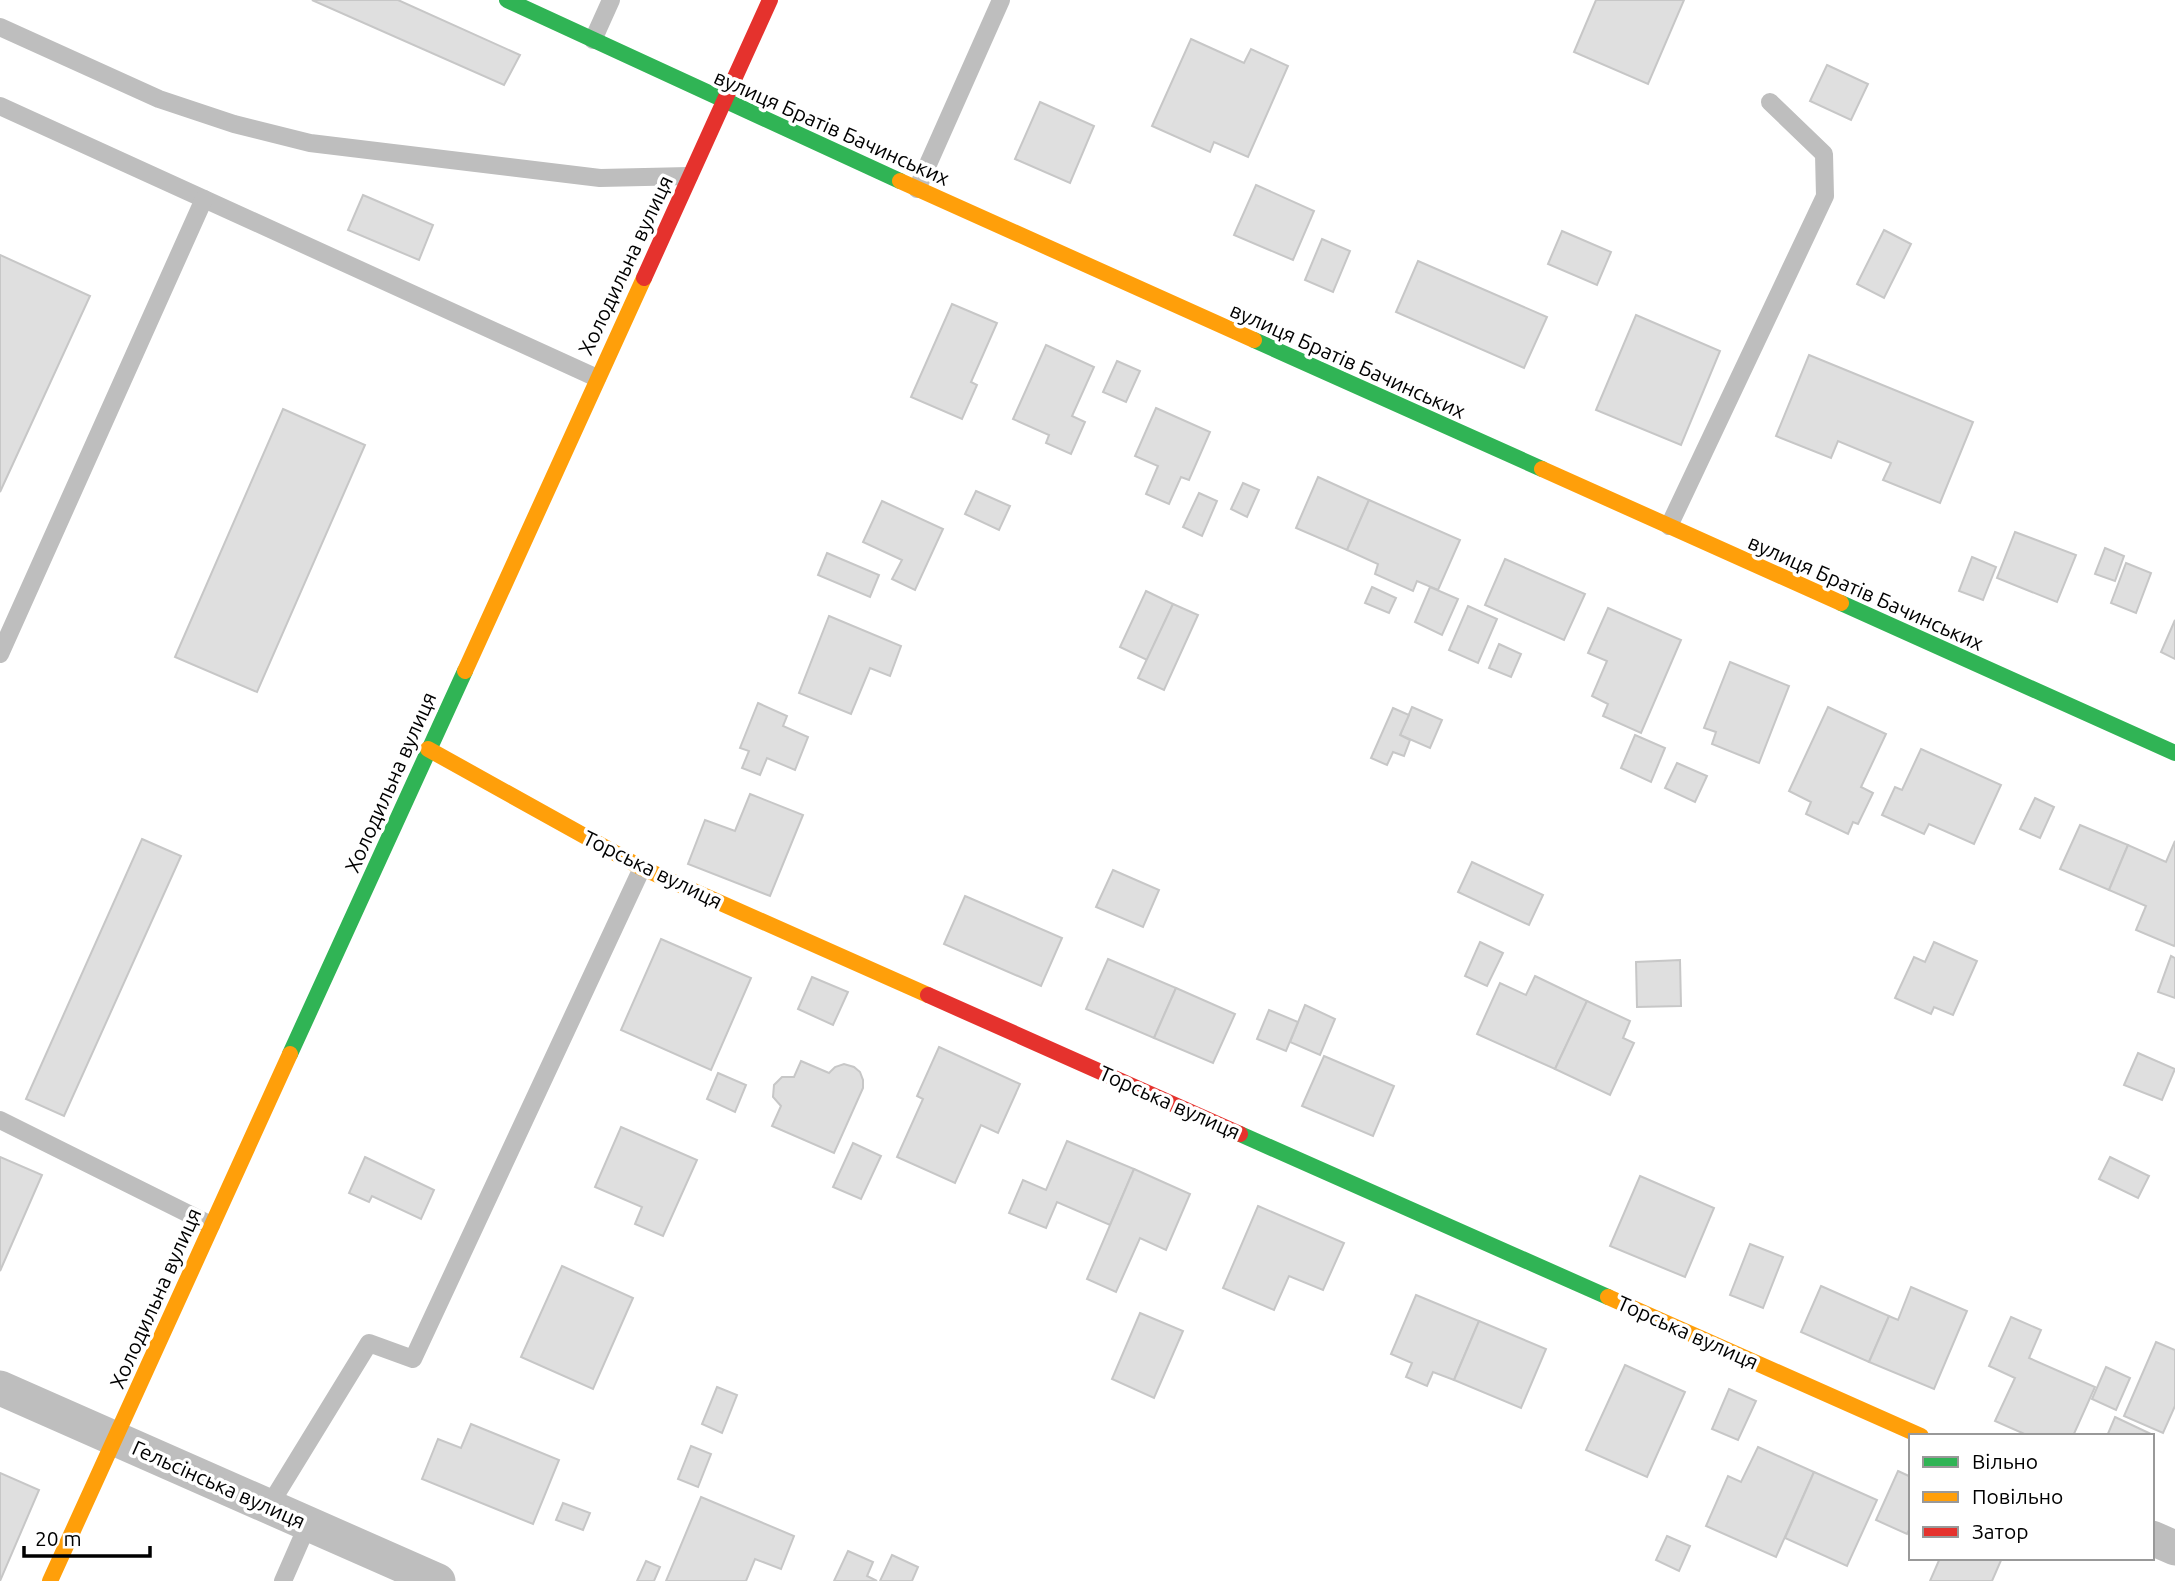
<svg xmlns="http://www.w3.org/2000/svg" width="2175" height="1581" font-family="Ubuntu,sans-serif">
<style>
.building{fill:#dfdfdf;stroke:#c7c7c7;stroke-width:2}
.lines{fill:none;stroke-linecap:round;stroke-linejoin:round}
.lane{stroke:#bebebe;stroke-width:18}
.street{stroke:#bebebe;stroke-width:35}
.fast{stroke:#30b455;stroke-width:16}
.slow{stroke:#ff9f0a;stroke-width:16}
.jam{stroke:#e5322d;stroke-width:16}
.labels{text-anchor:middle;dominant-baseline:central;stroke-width:7;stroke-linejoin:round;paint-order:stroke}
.street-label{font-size:21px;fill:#000;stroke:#fff}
</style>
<rect width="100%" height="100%" fill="#fff"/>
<!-- building -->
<g class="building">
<polygon points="312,0 398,0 520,55 504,85"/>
<polygon points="1596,0 1684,0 1648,84 1574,52"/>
<polygon points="1191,39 1244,63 1251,49 1288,66 1248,157 1214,142 1210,152 1152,126"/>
<polygon points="1827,65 1868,84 1851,120 1810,101"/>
<polygon points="1040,102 1094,126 1070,183 1015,159"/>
<polygon points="1256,185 1314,211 1293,260 1234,235"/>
<polygon points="363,195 433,225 419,260 348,230"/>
<polygon points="1884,230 1911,244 1884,298 1857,284"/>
<polygon points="1562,231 1611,252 1597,285 1548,264"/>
<polygon points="1322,239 1350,251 1333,292 1305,280"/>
<polygon points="0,255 90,296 0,492"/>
<polygon points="1418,261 1547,317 1524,368 1396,312"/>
<polygon points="952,304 997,323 971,382 977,385 962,419 911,397"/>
<polygon points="1636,315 1720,351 1681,445 1596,410"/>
<polygon points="1046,345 1094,367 1072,416 1085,422 1071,454 1046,443 1049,435 1013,419"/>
<polygon points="1809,355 1973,422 1940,503 1883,480 1891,463 1838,441 1831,458 1776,436"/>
<polygon points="1117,361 1140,371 1126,402 1103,392"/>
<polygon points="1156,408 1210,432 1189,480 1181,477 1169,504 1146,494 1158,466 1135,456"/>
<polygon points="283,409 365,445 257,692 175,657"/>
<polygon points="1318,477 1369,500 1347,550 1296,528"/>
<polygon points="1243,483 1259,490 1247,517 1231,509"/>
<polygon points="976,491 1010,506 999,530 965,514"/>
<polygon points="1199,493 1217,501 1202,536 1183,527"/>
<polygon points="1369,500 1460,540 1438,590 1417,581 1413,591 1375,574 1378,564 1347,550"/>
<polygon points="882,501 943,529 915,590 892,579 902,560 863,542"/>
<polygon points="2015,532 2076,555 2057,602 1997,578"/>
<polygon points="2105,548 2124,556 2115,581 2095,574"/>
<polygon points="827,553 879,575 870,597 818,575"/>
<polygon points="1972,557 1996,567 1983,600 1959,591"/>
<polygon points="1505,559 1585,594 1564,640 1485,605"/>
<polygon points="2126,563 2151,573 2136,613 2111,603"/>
<polygon points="1372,587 1396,598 1389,613 1365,603"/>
<polygon points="1430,587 1458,599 1442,635 1415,622"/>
<polygon points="1146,591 1173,604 1147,660 1120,647"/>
<polygon points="1173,604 1198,615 1164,690 1138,678"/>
<polygon points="1468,606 1497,619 1478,663 1449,650"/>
<polygon points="1608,608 1681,640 1641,733 1603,716 1608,704 1592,696 1607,661 1588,653"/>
<polygon points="829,616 901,646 890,676 870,668 851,714 799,693"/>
<polygon points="2175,620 2175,659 2161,652"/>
<polygon points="1499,644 1521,654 1511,677 1489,668"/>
<polygon points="1730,662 1789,686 1759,763 1712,744 1716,732 1704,728"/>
<polygon points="758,703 787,716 783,726 808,737 795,770 767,758 760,775 742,768 749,751 740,748"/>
<polygon points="1412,707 1442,720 1430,748 1400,735"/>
<polygon points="1828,707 1886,734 1861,787 1873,793 1858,824 1853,822 1848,834 1806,814 1811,802 1789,791"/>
<polygon points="1393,708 1409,715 1400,735 1410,740 1404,756 1393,752 1387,765 1371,758"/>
<polygon points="1635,735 1665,748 1651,782 1621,768"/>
<polygon points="1921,749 2001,785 1974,844 1929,824 1924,834 1882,815 1895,787 1902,790"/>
<polygon points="1677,763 1707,776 1695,802 1665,788"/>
<polygon points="750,794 803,815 770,896 688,864 705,820 735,831"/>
<polygon points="2035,798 2054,807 2040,838 2020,829"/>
<polygon points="2080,825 2128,845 2109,890 2060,869"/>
<polygon points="142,839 181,856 64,1116 26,1099"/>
<polygon points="2175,841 2175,944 2174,946 2136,930 2146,906 2109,890 2128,845 2166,862"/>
<polygon points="1472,862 1543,895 1529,925 1458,892"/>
<polygon points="1113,870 1159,890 1143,927 1096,907"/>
<polygon points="965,896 1062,938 1041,986 944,944"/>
<polygon points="661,939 751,978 711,1070 621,1030"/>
<polygon points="1480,942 1503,953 1487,986 1465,976"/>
<polygon points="1934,942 1977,961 1953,1015 1934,1007 1931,1014 1895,998 1914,957 1925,962"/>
<polygon points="2171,956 2175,958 2175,998 2158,992"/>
<polygon points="1108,959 1176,988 1154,1038 1086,1009"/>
<polygon points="1680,960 1681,1006 1637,1007 1636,962"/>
<polygon points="1535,976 1587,1001 1555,1069 1477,1034 1500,983 1526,995"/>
<polygon points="812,977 848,992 833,1025 798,1009"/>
<polygon points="1176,988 1235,1014 1213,1063 1154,1038"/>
<polygon points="1587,1001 1630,1021 1623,1038 1634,1043 1610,1095 1555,1069"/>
<polygon points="1305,1005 1335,1019 1320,1055 1290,1042"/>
<polygon points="1269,1010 1298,1022 1286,1051 1257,1039"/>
<polygon points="939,1047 1020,1084 998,1133 981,1125 955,1183 897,1157 923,1099 917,1096"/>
<polygon points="2138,1053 2175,1069 2162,1100 2124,1085"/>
<polygon points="1324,1056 1394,1086 1373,1136 1302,1106"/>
<polygon points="801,1061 829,1073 835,1067 844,1064 854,1067 860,1072 863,1080 863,1088 834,1153 772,1126 781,1106 773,1097 774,1085 782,1077 794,1077"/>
<polygon points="718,1073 746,1085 735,1112 707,1099"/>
<polygon points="621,1127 697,1160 663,1236 635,1224 642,1207 595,1187"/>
<polygon points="1067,1141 1134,1169 1110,1225 1057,1202 1046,1228 1009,1213 1023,1180 1046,1190"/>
<polygon points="853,1143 881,1156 861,1199 833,1187"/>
<polygon points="0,1157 42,1175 0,1271"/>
<polygon points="365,1157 434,1190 421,1219 372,1196 369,1202 349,1193"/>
<polygon points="2110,1157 2149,1176 2138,1198 2099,1179"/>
<polygon points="1134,1169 1190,1194 1166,1250 1140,1238 1116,1292 1087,1279"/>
<polygon points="1640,1176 1714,1208 1685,1277 1610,1246"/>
<polygon points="1258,1206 1344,1243 1323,1290 1289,1276 1274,1310 1223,1288"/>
<polygon points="1750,1244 1783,1257 1763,1308 1730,1295"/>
<polygon points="562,1266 633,1298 593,1389 521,1357"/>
<polygon points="1821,1286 1889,1316 1869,1362 1801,1332"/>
<polygon points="1911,1287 1967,1311 1934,1389 1869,1362 1889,1316 1898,1320"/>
<polygon points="1416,1295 1479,1321 1454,1380 1433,1372 1427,1386 1406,1377 1412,1363 1391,1354"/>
<polygon points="1140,1313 1183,1331 1154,1398 1112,1379"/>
<polygon points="2011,1317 2041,1330 2029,1358 2095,1387 2073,1436 2029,1436 1995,1421 2015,1378 1989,1366"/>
<polygon points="1479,1321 1546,1349 1521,1408 1454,1380"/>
<polygon points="2156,1342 2175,1350 2175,1406 2163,1433 2124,1416"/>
<polygon points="1625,1365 1685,1392 1647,1477 1586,1450"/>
<polygon points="2106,1367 2130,1378 2116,1410 2092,1399"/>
<polygon points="717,1387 737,1395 722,1433 702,1424"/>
<polygon points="1729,1389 1756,1401 1738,1440 1712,1429"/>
<polygon points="2115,1417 2151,1434 2150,1436 2107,1436"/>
<polygon points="471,1424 559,1460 533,1524 422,1479 438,1439 461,1448"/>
<polygon points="691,1446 711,1454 698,1487 678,1479"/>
<polygon points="1758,1447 1814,1472 1776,1557 1706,1526 1728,1476 1741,1482"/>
<polygon points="1898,1471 1911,1477 1911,1526 1907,1534 1876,1520"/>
<polygon points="1814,1472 1877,1500 1847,1566 1785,1538"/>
<polygon points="0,1473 39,1490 0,1581"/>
<polygon points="701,1497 794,1536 781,1569 755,1559 746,1581 666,1581"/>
<polygon points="563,1503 590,1513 583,1530 556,1520"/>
<polygon points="1667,1536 1690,1546 1679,1571 1656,1560"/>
<polygon points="848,1551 873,1562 867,1576 877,1581 834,1581"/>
<polygon points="892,1555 918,1567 912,1581 880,1581"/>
<polygon points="1940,1558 2002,1558 1992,1581 1930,1581"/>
<polygon points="646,1561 660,1567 654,1581 637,1581"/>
</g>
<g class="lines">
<!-- lane -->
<g class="lane">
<polyline points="0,27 159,99 234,124 310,143 600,178 689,176"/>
<polyline points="593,40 611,0"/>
<polyline points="0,106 597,378"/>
<polyline points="917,189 1001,0"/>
<polyline points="1669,526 1825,196 1824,154 1770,102"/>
<polyline points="0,654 204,199"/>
<polyline points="0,1120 211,1225"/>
<polyline points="269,1506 369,1343 413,1359 642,868"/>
<polyline points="283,1581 308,1524"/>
</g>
<!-- street -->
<g class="street">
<polyline points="0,1388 438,1581"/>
<polyline points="2152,1538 2175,1548"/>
</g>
<!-- fast -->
<g class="fast">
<polyline points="507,0 900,181"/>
<polyline points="1254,340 1542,469"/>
<polyline points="1841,603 2175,753"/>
<polyline points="290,1054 465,671"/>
<polyline points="1240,1134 1608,1297"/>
</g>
<!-- slow -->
<g class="slow">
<polyline points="900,181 1254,340"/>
<polyline points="1542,469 1841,603"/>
<polyline points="465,671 644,278"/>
<polyline points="428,749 642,868 928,995"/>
<polyline points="1608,1297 1921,1436"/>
<polyline points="50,1581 290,1054"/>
</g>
<!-- jam -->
<g class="jam">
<polyline points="644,278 770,0"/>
<polyline points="928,995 1240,1134"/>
</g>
</g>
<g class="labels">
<!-- street labels -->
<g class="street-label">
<text transform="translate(832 127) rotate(24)">вулиця Братів Бачинських</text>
<text transform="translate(625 265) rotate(-65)">Холодильна вулиця</text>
<text transform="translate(1348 360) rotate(24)">вулиця Братів Бачинських</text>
<text transform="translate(1866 592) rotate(24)">вулиця Братів Бачинських</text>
<text transform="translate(390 782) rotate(-66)">Холодильна вулиця</text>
<text transform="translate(653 869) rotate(26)">Торська вулиця</text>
<text transform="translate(1170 1102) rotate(24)">Торська вулиця</text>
<text transform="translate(155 1298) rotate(-66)">Холодильна вулиця</text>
<text transform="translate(1688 1332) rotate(24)">Торська вулиця</text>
<text transform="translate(219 1484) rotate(24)">Гельсінська вулиця</text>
</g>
</g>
<!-- legend -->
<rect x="1909" y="1434" width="245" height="126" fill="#ffffff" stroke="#999999" stroke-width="2"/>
<rect x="1923" y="1457" width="35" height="10" fill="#30b455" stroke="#999999" stroke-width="2"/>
<text x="1972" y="1469" font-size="21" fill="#000000">Вільно</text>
<rect x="1923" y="1492" width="35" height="10" fill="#ff9f0a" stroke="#999999" stroke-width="2"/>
<text x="1972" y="1504" font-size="21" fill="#000000">Повільно</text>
<rect x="1923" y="1527" width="35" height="10" fill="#e5322d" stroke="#999999" stroke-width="2"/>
<text x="1972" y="1539" font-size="21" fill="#000000">Затор</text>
<!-- scale -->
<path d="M24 1546v10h126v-10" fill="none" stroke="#000000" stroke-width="3.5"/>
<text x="35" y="1546" font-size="21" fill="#000000" stroke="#ffffff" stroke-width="5" paint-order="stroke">20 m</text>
</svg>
